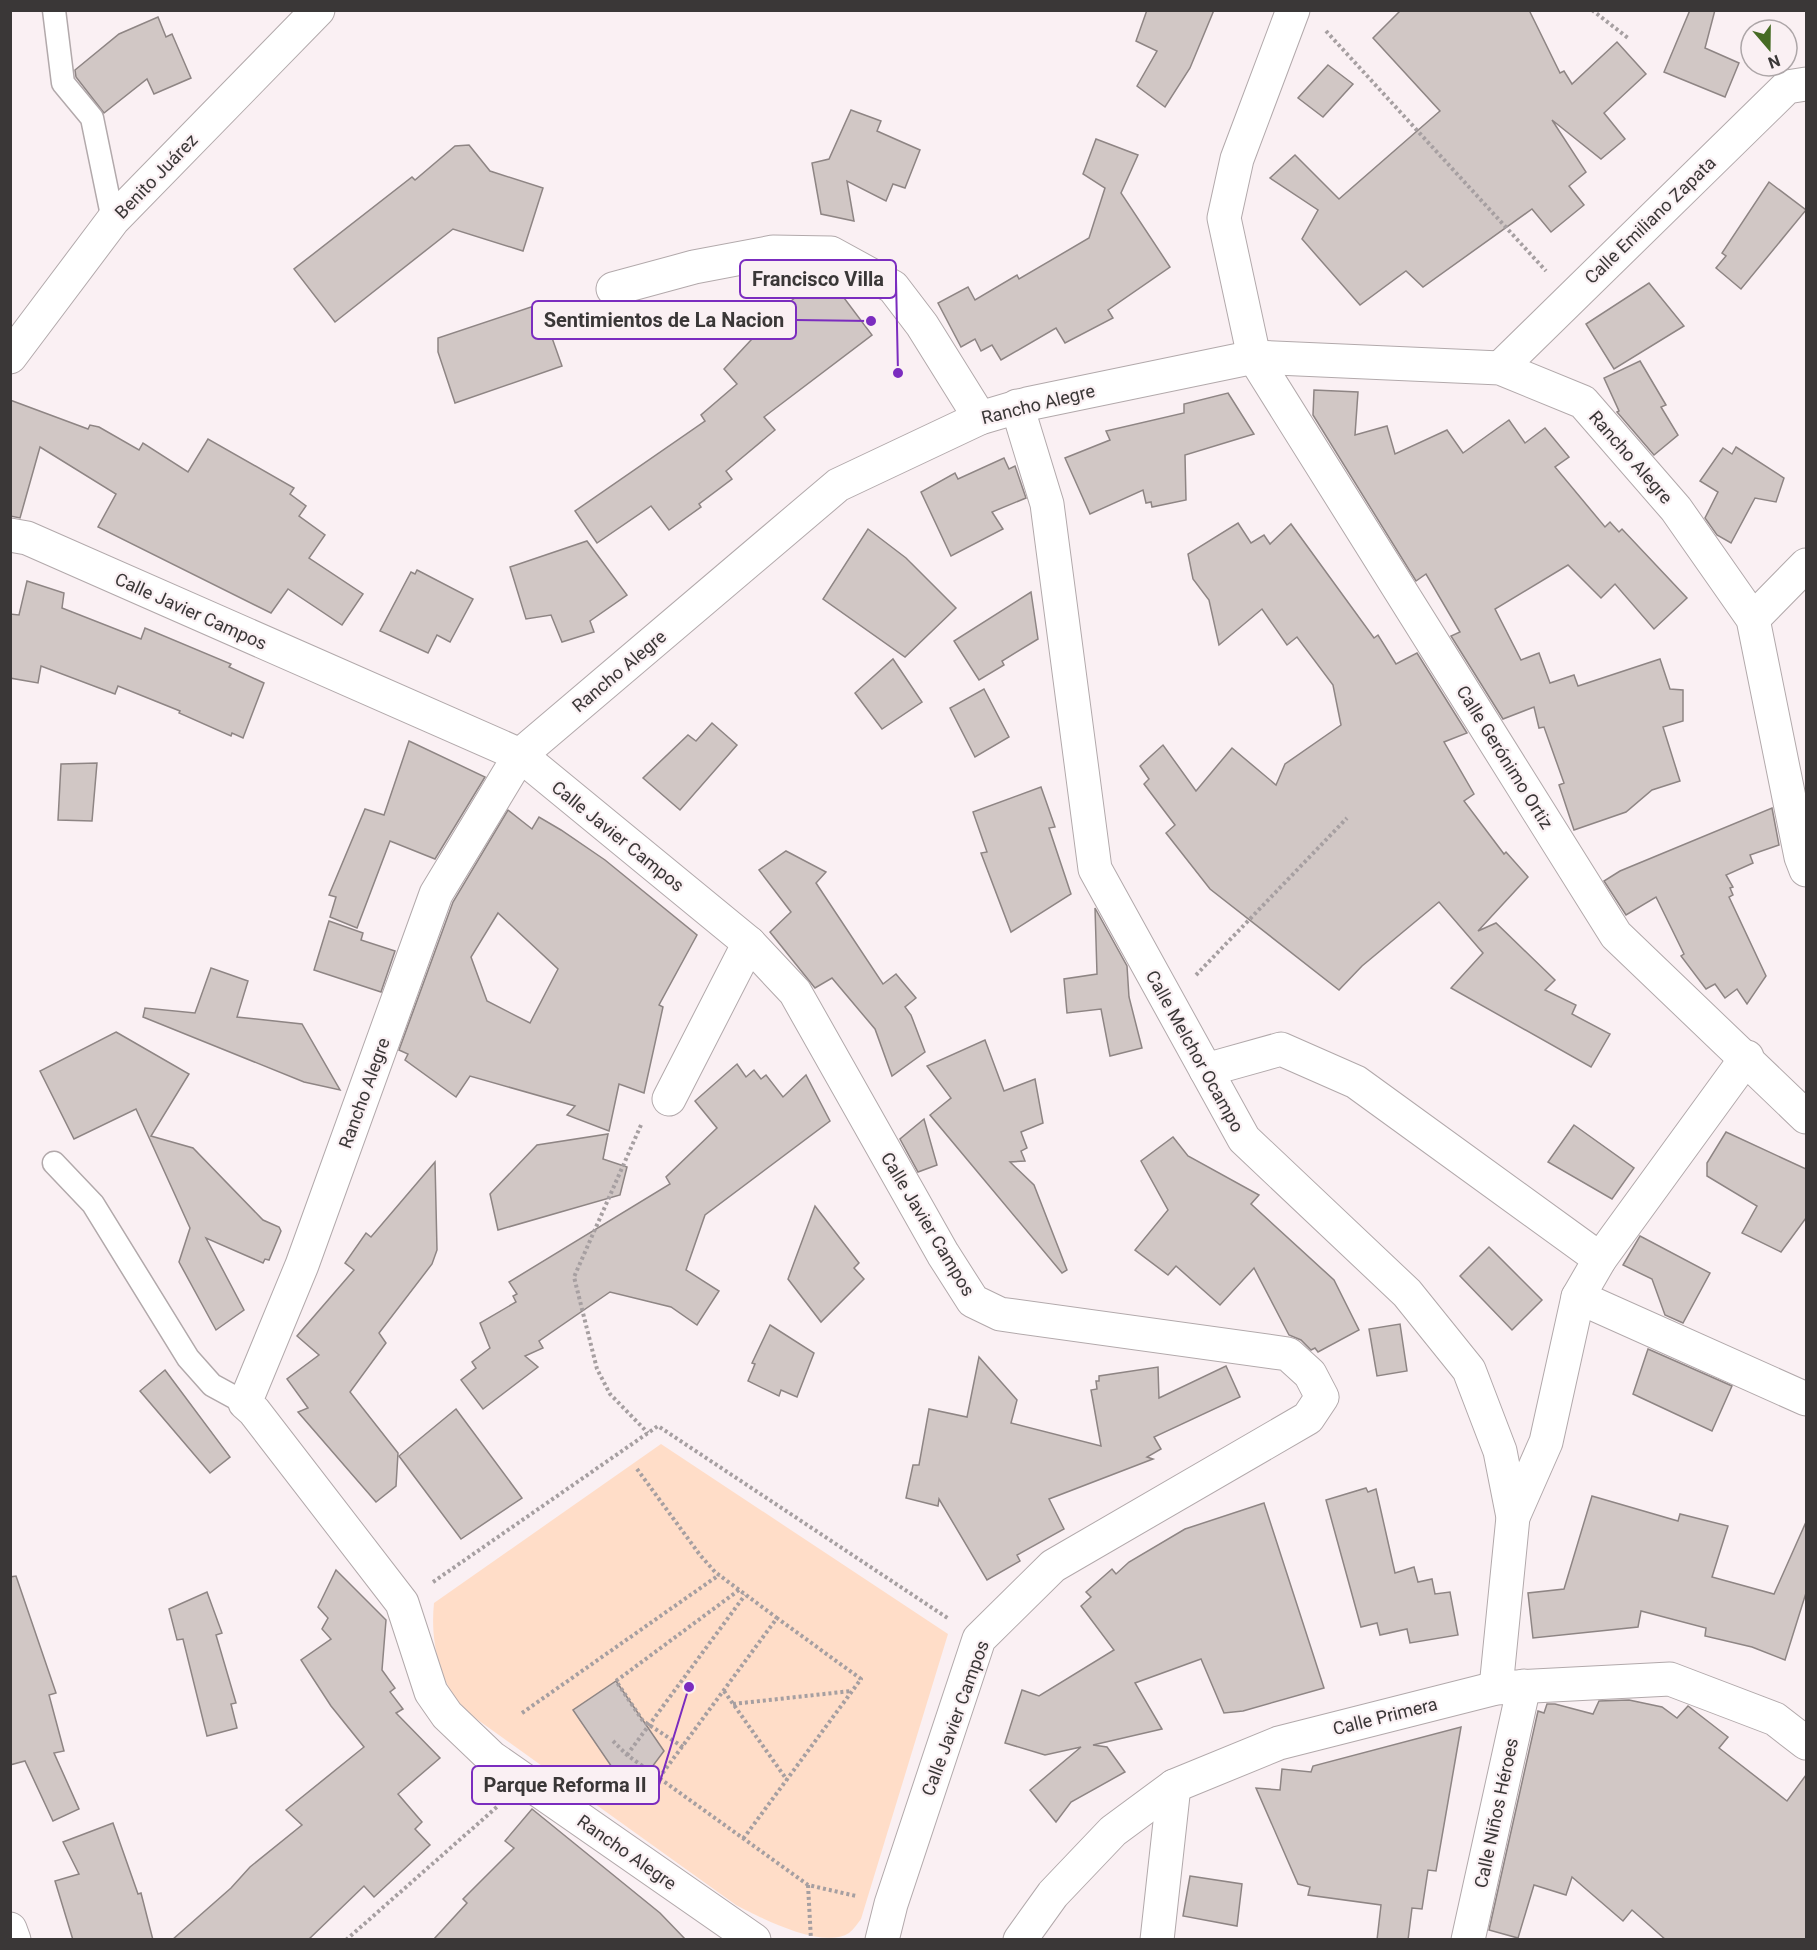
<svg xmlns="http://www.w3.org/2000/svg" width="1817" height="1950" font-family="Roboto,sans-serif">
<style>
.green{fill:#ffddc8}
.building{fill:#d1c7c5;stroke:#8e8584;stroke-width:1.5;fill-rule:evenodd}
.lines{fill:none;stroke-linecap:round;stroke-linejoin:round}
.lane-casing{stroke:#b2a9ab;stroke-width:25}
.street-casing{stroke:#b2a9ab;stroke-width:35}
.path{stroke:#a69fa1;stroke-width:4;stroke-dasharray:3 3;stroke-linecap:butt}
.lane{stroke:#fff;stroke-width:22}
.street{stroke:#fff;stroke-width:33}
.labels{text-anchor:middle;dominant-baseline:central;stroke-width:4.5;stroke-linejoin:round;paint-order:stroke}
.street-label{font-size:18px;fill:#3a3737;stroke:#faf0f3}
.leader{fill:none;stroke:#7b2cbf;stroke-width:2}
.callout-dot{fill:#7b2cbf;stroke:#faf0f3;stroke-width:2}
.callout{fill:#faf0f3;stroke:#7b2cbf;stroke-width:2}
.callout-label{font-size:20px;text-anchor:middle;font-weight:bold;fill:#3a3737}
</style>
<rect width="100%" height="100%" fill="#faf0f3"/>
<!-- green -->
<path class="green" d="M661,1444l287,190 -87,285c-3,4 -7,10 -12,14 -26,17 -88,-15 -113,-28l-272,-195c-25,-29 -34,-69 -30,-107z"/>
<!-- building -->
<g class="building">
<polygon points="1147,10 1214,10 1190,68 1165,107 1137,86 1157,51 1136,41"/>
<polygon points="1401,10 1529,10 1560,73 1564,71 1572,84 1617,42 1646,74 1604,113 1625,139 1601,159 1552,120 1586,172 1569,186 1584,205 1551,232 1532,209 1423,287 1406,271 1360,305 1302,239 1318,210 1270,178 1295,155 1339,199 1440,111 1373,38"/>
<polygon points="1690,10 1715,10 1705,48 1739,63 1725,97 1664,72"/>
<polygon points="158,17 166,37 172,34 191,78 154,94 147,79 104,113 76,77 75,70 119,34"/>
<polygon points="1328,65 1353,84 1323,117 1298,98"/>
<polygon points="851,110 881,121 877,131 920,150 905,188 893,184 886,201 847,181 854,221 821,214 812,163 829,159"/>
<polygon points="1096,139 1138,155 1121,193 1170,267 1108,310 1113,318 1065,343 1056,328 1001,360 992,345 981,351 975,339 961,347 938,303 968,287 975,300 1017,275 1019,279 1089,238 1105,188 1083,174"/>
<polygon points="469,145 490,171 543,188 523,251 453,229 335,322 294,269 412,177 415,180 455,146"/>
<polygon points="1769,182 1806,210 1741,289 1716,268 1726,256 1722,253"/>
<polygon points="826,274 872,335 764,417 775,430 726,471 732,479 699,504 701,507 669,530 651,506 597,543 575,511 705,421 701,415 737,384 724,369 778,311"/>
<polygon points="1649,283 1684,326 1614,369 1586,324"/>
<polygon points="540,304 562,366 455,403 438,352 438,338"/>
<polygon points="1640,361 1666,405 1661,407 1678,435 1654,455 1617,412 1619,411 1604,378"/>
<polygon points="1314,390 1358,392 1355,435 1387,426 1395,454 1447,430 1463,453 1509,420 1525,443 1545,428 1569,457 1555,467 1605,527 1610,522 1619,532 1622,529 1687,598 1654,629 1615,584 1601,598 1568,565 1495,609 1521,660 1539,653 1550,683 1574,675 1578,686 1660,659 1670,689 1683,690 1683,721 1663,727 1680,781 1652,790 1626,812 1574,830 1559,785 1564,783 1544,727 1539,728 1534,707 1503,719 1451,636 1460,632 1426,574 1416,581 1313,415"/>
<polygon points="1228,393 1254,434 1185,455 1186,500 1152,507 1151,502 1146,503 1143,490 1090,514 1065,458 1110,440 1106,431 1184,413 1184,404"/>
<polygon points="10,400 88,429 90,425 99,427 139,450 143,443 188,472 208,439 294,488 290,494 306,506 299,516 325,535 309,558 363,594 342,625 288,589 271,613 98,527 116,494 40,447 20,518 10,516"/>
<polygon points="1736,447 1784,478 1776,502 1755,498 1731,543 1717,535 1705,518 1718,492 1700,481 1723,448 1732,454"/>
<polygon points="1004,458 1009,469 1015,466 1026,498 992,512 1003,529 951,556 921,492 955,473 958,479"/>
<polygon points="1238,523 1251,543 1264,535 1270,544 1291,524 1374,638 1378,635 1396,664 1417,653 1467,733 1444,742 1474,794 1464,801 1504,854 1506,852 1528,877 1478,931 1496,923 1555,980 1545,990 1576,1005 1572,1014 1610,1034 1591,1067 1451,988 1483,953 1439,902 1362,966 1339,990 1210,889 1166,833 1175,825 1144,784 1149,779 1140,766 1163,745 1196,791 1232,748 1276,785 1285,764 1341,725 1333,685 1297,637 1287,645 1262,609 1219,645 1209,600 1193,579 1188,554"/>
<polygon points="868,529 906,558 956,608 905,657 823,599"/>
<polygon points="587,541 627,595 590,621 594,632 562,642 551,615 526,619 510,567"/>
<polygon points="417,570 473,599 450,642 437,635 428,653 380,631 411,572 415,574"/>
<polygon points="27,581 64,593 62,608 141,639 145,628 231,664 229,667 264,683 243,738 232,733 231,736 179,713 180,711 118,686 115,694 41,666 38,683 10,678 10,614 19,615"/>
<polygon points="1031,592 1038,639 1002,661 1004,665 979,680 954,641"/>
<polygon points="893,659 922,702 882,729 855,693"/>
<polygon points="984,689 1009,737 975,757 950,708"/>
<polygon points="712,723 737,745 680,810 643,778 688,735 696,741"/>
<polygon points="409,741 485,777 435,859 390,841 357,928 330,917 336,897 329,895 365,809 384,815"/>
<polygon points="97,763 92,821 58,820 61,764"/>
<polygon points="1041,787 1055,827 1049,828 1071,894 1011,932 981,853 987,852 973,812"/>
<polygon points="1772,808 1779,845 1750,855 1753,863 1726,875 1733,887 1730,888 1733,895 1729,897 1766,976 1747,1004 1737,989 1725,998 1715,984 1706,989 1681,956 1684,954 1656,897 1626,915 1604,881 1620,871"/>
<path d="M508,810l24,19 7,-12 22,13 44,30 92,75 -38,70 4,2 -19,86 -25,-9 -10,47 -42,-16 8,-9 -105,-30 -14,21 -51,-37 3,-6 -9,-4 54,-148zM498,913l60,56 -28,54 -43,-22 -16,-44z"/>
<polygon points="786,851 826,872 816,883 883,984 896,974 916,998 905,1007 911,1015 925,1052 892,1076 875,1029 832,978 815,988 770,932 791,912 759,870"/>
<polygon points="1095,908 1127,966 1129,997 1142,1048 1110,1056 1101,1009 1067,1013 1064,979 1097,974"/>
<polygon points="329,921 363,933 361,940 395,951 381,992 314,970"/>
<polygon points="211,968 248,981 237,1017 302,1024 340,1090 304,1082 143,1017 145,1008 195,1013"/>
<polygon points="116,1032 189,1074 151,1136 193,1148 263,1220 279,1227 281,1231 269,1260 265,1259 263,1263 206,1238 244,1310 216,1330 179,1262 190,1228 136,1109 74,1139 40,1071"/>
<polygon points="985,1040 1004,1091 1035,1079 1043,1123 1021,1132 1027,1148 1021,1151 1025,1161 1010,1162 1034,1185 1067,1270 1062,1273 930,1115 951,1098 927,1066"/>
<polygon points="737,1064 746,1077 754,1070 761,1079 766,1075 783,1097 806,1075 830,1121 705,1215 686,1270 719,1291 697,1325 671,1307 610,1292 539,1341 543,1348 525,1356 538,1367 483,1409 461,1380 476,1368 472,1362 490,1348 480,1323 516,1302 513,1296 517,1294 509,1282 670,1184 666,1177 717,1128 695,1101"/>
<polygon points="924,1119 937,1165 918,1172 900,1139"/>
<polygon points="1574,1125 1634,1168 1612,1199 1548,1162"/>
<polygon points="1726,1132 1806,1169 1806,1218 1781,1252 1742,1233 1757,1206 1707,1176 1707,1163"/>
<polygon points="608,1134 603,1159 627,1167 620,1195 498,1230 490,1194 537,1145"/>
<polygon points="1173,1137 1188,1156 1259,1195 1251,1204 1334,1280 1359,1330 1318,1352 1315,1348 1311,1350 1301,1340 1289,1335 1254,1268 1220,1305 1176,1266 1168,1275 1135,1250 1168,1210 1141,1161"/>
<polygon points="435,1162 437,1250 432,1264 379,1333 386,1343 350,1392 398,1453 396,1486 376,1502 298,1412 308,1408 287,1379 319,1355 297,1336 354,1270 345,1263 366,1233 371,1237"/>
<polygon points="815,1206 859,1263 854,1268 864,1279 821,1322 788,1279"/>
<polygon points="1640,1236 1710,1273 1683,1323 1665,1315 1652,1279 1623,1265"/>
<polygon points="1489,1247 1542,1300 1512,1330 1460,1276"/>
<polygon points="1400,1324 1407,1371 1377,1376 1369,1329"/>
<polygon points="770,1325 814,1353 797,1397 781,1390 779,1396 748,1381 755,1364 752,1363"/>
<polygon points="1648,1349 1732,1386 1712,1431 1633,1394"/>
<polygon points="979,1357 1017,1400 1011,1423 1101,1446 1091,1390 1097,1389 1096,1381 1099,1381 1099,1376 1158,1367 1159,1398 1226,1366 1240,1397 1154,1437 1161,1449 1147,1457 1153,1459 1049,1499 1064,1529 1017,1555 1020,1561 987,1580 939,1499 938,1506 906,1498 913,1465 919,1465 929,1409 967,1417"/>
<polygon points="165,1370 230,1457 210,1473 140,1391"/>
<polygon points="456,1409 522,1498 461,1539 399,1456"/>
<polygon points="1366,1488 1368,1492 1376,1489 1395,1573 1414,1567 1418,1582 1432,1579 1435,1594 1450,1592 1458,1635 1410,1643 1407,1629 1380,1635 1377,1623 1361,1627 1326,1500"/>
<polygon points="1592,1496 1678,1521 1680,1514 1728,1526 1712,1577 1774,1594 1806,1522 1806,1593 1785,1660 1752,1647 1705,1636 1706,1628 1641,1611 1638,1627 1533,1638 1528,1593 1564,1589"/>
<polygon points="1264,1503 1324,1688 1243,1711 1224,1713 1201,1659 1135,1683 1162,1729 1093,1745 1107,1747 1125,1772 1071,1802 1056,1822 1030,1790 1081,1747 1045,1755 1005,1743 1022,1690 1039,1696 1114,1650 1081,1606 1091,1597 1086,1592 1112,1569 1116,1574 1129,1562 1185,1529"/>
<polygon points="336,1570 386,1620 382,1670 395,1688 390,1692 403,1709 396,1713 440,1758 398,1794 422,1822 415,1829 430,1845 374,1897 364,1886 308,1940 172,1940 231,1888 250,1867 302,1825 286,1810 364,1747 331,1706 301,1660 331,1639 322,1629 328,1618 318,1607"/>
<polygon points="16,1576 56,1693 49,1695 64,1751 54,1753 79,1809 53,1821 25,1761 10,1765 10,1577"/>
<polygon points="207,1592 222,1633 216,1635 236,1703 231,1704 237,1728 207,1736 183,1639 177,1640 169,1609"/>
<polygon points="616,1681 664,1751 631,1795 573,1710"/>
<polygon points="1629,1700 1662,1707 1677,1718 1688,1706 1728,1737 1719,1748 1787,1801 1806,1775 1806,1940 1666,1940 1632,1910 1623,1921 1572,1877 1566,1895 1534,1885 1518,1938 1489,1930 1538,1711 1544,1713 1547,1704 1555,1704 1593,1714 1599,1701"/>
<polygon points="1461,1727 1436,1871 1428,1870 1422,1909 1412,1908 1408,1940 1377,1940 1381,1905 1308,1895 1310,1887 1298,1884 1256,1788 1280,1790 1282,1769 1311,1772 1313,1766"/>
<polygon points="532,1809 660,1913 686,1940 433,1940 467,1903 463,1899 514,1848 505,1841"/>
<polygon points="113,1823 138,1894 141,1893 153,1940 73,1940 55,1881 79,1874 63,1842"/>
<polygon points="1190,1876 1242,1884 1237,1926 1183,1916"/>
</g>
<g class="lines">
<defs>
<g id="lane">
<polyline points="54,10 63,83 92,118 113,220"/>
<polyline points="54,1163 93,1204 188,1358 212,1385 245,1403"/>
</g>
<g id="street">
<polyline points="1293,10 1237,159 1224,218 1254,357 1616,935 1806,1117"/>
<polyline points="613,289 694,267 773,252 831,253 893,287 922,325 980,418"/>
<polyline points="10,357 113,220 318,10"/>
<polyline points="1500,368 1787,87 1806,84"/>
<polyline points="1017,406 1047,504 1095,869 1244,1139 1407,1293 1469,1370 1500,1451 1513,1517 1496,1688"/>
<polyline points="10,535 27,538 520,755 749,943 795,992 943,1254 973,1301 1000,1314 1288,1354 1310,1374 1322,1397 1308,1418 1053,1566 979,1639 891,1904 882,1940"/>
<polyline points="1753,619 1806,565"/>
<polyline points="1206,1070 1281,1049 1356,1082 1600,1259"/>
<polyline points="669,1099 749,943"/>
<polyline points="1578,1297 1806,1399"/>
<polyline points="1513,1517 1546,1442 1578,1297 1600,1259 1747,1057"/>
<polyline points="10,1929 14,1940"/>
<polyline points="754,1940 491,1757 447,1715 431,1692 402,1603 254,1411 245,1403 302,1265 436,894 520,755 838,485 980,418 1027,404 1254,357 1500,368 1583,402 1676,509 1753,619 1801,857 1806,870"/>
<polyline points="1020,1940 1053,1894 1113,1831 1174,1786 1279,1743 1496,1688 1670,1679 1775,1719 1806,1743"/>
<polyline points="1157,1940 1174,1786"/>
<polyline points="1468,1940 1524,1686"/>
</g>
</defs>
<!-- lane casing -->
<use href="#lane" class="lane-casing"/>
<!-- street casing -->
<use href="#street" class="street-casing"/>
<!-- path -->
<g class="path">
<polyline points="1592,10 1628,38"/>
<polyline points="1326,31 1546,271"/>
<polyline points="1196,975 1347,818"/>
<polyline points="641,1125 574,1277 597,1369 610,1394 648,1433"/>
<polyline points="637,1469 700,1555 715,1572 777,1618"/>
<polyline points="433,1582 658,1426 949,1619"/>
<polyline points="724,1691 787,1780"/>
<polyline points="733,1704 851,1691"/>
<polyline points="522,1713 719,1575"/>
<polyline points="613,1741 627,1755 808,1885 856,1896"/>
<polyline points="683,1747 643,1721 616,1681 739,1590"/>
<polyline points="627,1755 745,1595"/>
<polyline points="659,1778 777,1618 861,1679 743,1839"/>
<polyline points="808,1885 811,1940"/>
<polyline points="346,1940 498,1806"/>
</g>
<!-- lane -->
<use href="#lane" class="lane"/>
<!-- street -->
<use href="#street" class="street"/>
</g>
<g class="labels">
<!-- street labels -->
<g class="street-label">
<text transform="translate(156 176) rotate(-46)">Benito Juárez</text>
<text transform="translate(1650 220) rotate(-44)">Calle Emiliano Zapata</text>
<text transform="translate(1038 404) rotate(-14)">Rancho Alegre</text>
<text transform="translate(1631 457) rotate(49)">Rancho Alegre</text>
<text transform="translate(191 611) rotate(24)">Calle Javier Campos</text>
<text transform="translate(619 671) rotate(-40)">Rancho Alegre</text>
<text transform="translate(1505 757) rotate(58)">Calle Gerónimo Ortiz</text>
<text transform="translate(618 836) rotate(39)">Calle Javier Campos</text>
<text transform="translate(1195 1051) rotate(61)">Calle Melchor Ocampo</text>
<text transform="translate(364 1093) rotate(-70)">Rancho Alegre</text>
<text transform="translate(928 1224) rotate(59)">Calle Javier Campos</text>
<text transform="translate(1385 1716) rotate(-14)">Calle Primera</text>
<text transform="translate(955 1718) rotate(-70)">Calle Javier Campos</text>
<text transform="translate(1496 1813) rotate(-78)">Calle Niños Héroes</text>
<text transform="translate(627 1852) rotate(35)">Rancho Alegre</text>
</g>
</g>
<!-- callouts -->
<path class="leader" d="M898 373L896 279M871 321L796 320M689 1687L659 1785"/>
<g class="callout-dot">
<circle cx="898" cy="373" r="6"/>
<circle cx="871" cy="321" r="6"/>
<circle cx="689" cy="1687" r="6"/>
</g>
<g class="callout">
<rect x="740" y="260" width="156" height="38" rx="6"/>
<rect x="532" y="301" width="264" height="38" rx="6"/>
<rect x="472" y="1766" width="187" height="38" rx="6"/>
</g>
<g class="callout-label">
<text x="818" y="286">Francisco Villa</text>
<text x="664" y="327">Sentimientos de La Nacion</text>
<text x="565" y="1792">Parque Reforma II</text>
</g>
<!-- border -->
<rect width="1817" height="1950" fill="none" stroke="#3a3737" stroke-width="24"/>
<!-- north arrow -->
<g transform="translate(1769 48) rotate(160)"><circle r="28" fill="#faf0f3" stroke="#ada6a8" stroke-width="1.5"/>
<path d="M0-4.5L10 22L0 15L-10 22Z" fill="#466b24"/>
<text y="-9" font-size="16" font-weight="bold" text-anchor="middle" fill="#3a3737">N</text>
</g>
</svg>
